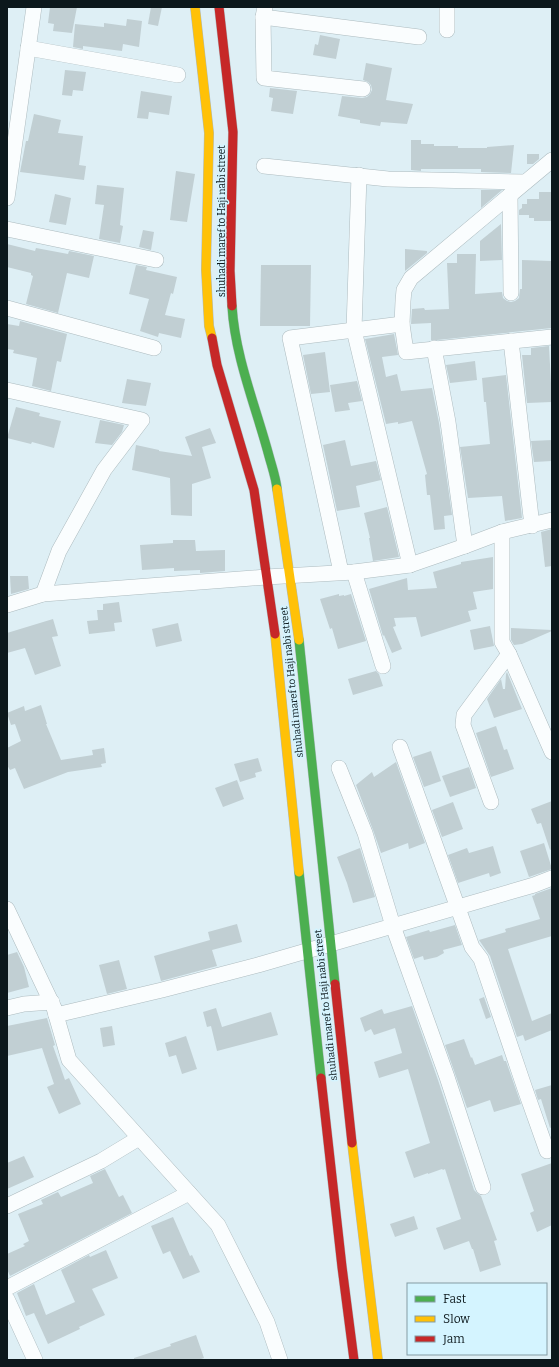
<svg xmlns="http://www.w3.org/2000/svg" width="559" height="1367" font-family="Bitter,serif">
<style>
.building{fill:#c1cfd3}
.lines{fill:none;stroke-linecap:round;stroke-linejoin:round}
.street-casing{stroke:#adbbbf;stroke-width:16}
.fast-casing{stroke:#adbbbf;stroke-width:10}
.slow-casing{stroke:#adbbbf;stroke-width:10}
.jam-casing{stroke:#adbbbf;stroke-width:10}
.street{stroke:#fafdfe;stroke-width:15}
.fast{stroke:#4caf50;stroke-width:9}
.slow{stroke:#ffc107;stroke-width:9}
.jam{stroke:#c62828;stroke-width:9}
.labels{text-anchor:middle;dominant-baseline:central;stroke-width:3;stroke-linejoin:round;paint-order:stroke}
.street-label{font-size:10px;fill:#0c181c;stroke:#d4f4ff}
</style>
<rect width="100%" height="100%" fill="#deeff5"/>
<!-- building -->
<g class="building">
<polygon points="50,7 77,7 72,33 53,31 54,24 48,23"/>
<polygon points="151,7 162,7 158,26 148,24"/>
<polygon points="127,19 142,21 139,47 123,44 122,51 83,46 83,49 73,47 75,24 104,27 104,23 126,26"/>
<polygon points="320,35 340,39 336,59 313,55 315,44 318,45"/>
<polygon points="366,63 392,68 386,100 413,104 407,124 381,122 380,126 360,123 360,120 338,116 342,96 362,98 367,97 370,94 372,90 371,85 368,82 363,80"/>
<polygon points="65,70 86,72 83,91 73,90 72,96 62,95"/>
<polygon points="270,88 297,91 293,114 271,111 273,98 269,97"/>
<polygon points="141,91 172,96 169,115 149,112 148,119 137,118"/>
<polygon points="34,114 61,120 58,133 83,136 79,165 86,166 84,180 20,172 26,141 28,141"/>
<polygon points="411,140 421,140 421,144 434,144 434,146 458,146 458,148 487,148 487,147 514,145 511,173 481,172 481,169 421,169 421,171 411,170"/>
<polygon points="527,154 539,154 539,159 533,164 527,164"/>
<polygon points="176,171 195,174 187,222 170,220"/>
<polygon points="97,185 124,188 120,225 123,226 120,243 99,239 104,205 95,204"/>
<polygon points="481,190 502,190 481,208"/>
<polygon points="539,192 552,192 552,221 534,221 534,218 529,218 529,215 519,215 519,210 522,208 522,204 527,204 527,199 539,199"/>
<polygon points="55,194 71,198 66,225 49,222"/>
<polygon points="501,224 502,260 480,261 480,241"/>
<polygon points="143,230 154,232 151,250 139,247"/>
<polygon points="7,244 35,251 36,248 68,254 69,251 94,256 89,278 67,273 58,313 26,304 33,276 31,275 31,273 7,267"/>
<polygon points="405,249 427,251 427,253 405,271"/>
<polygon points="457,254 476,254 475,294 502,292 503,298 507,301 511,302 515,301 519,298 520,289 522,289 522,260 552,261 552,328 437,340 431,340 431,323 411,324 412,309 424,308 425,310 449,309 447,263 457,263"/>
<polygon points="136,265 147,267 146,270 177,277 173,294 171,293 165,315 185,319 181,338 159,333 158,337 140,331 149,299 129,294"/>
<polygon points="261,265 311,265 310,326 260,326"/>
<polygon points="20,321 67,334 61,362 57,361 51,391 32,386 37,358 13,353 14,350 7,349 7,324 19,326"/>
<polygon points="394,334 398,355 382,357 386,377 397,374 401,391 432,388 439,423 452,515 444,516 445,529 434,530 430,495 427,495 425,475 427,474 412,421 398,424 398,422 386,424 365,339"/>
<polygon points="549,346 552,402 527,403 522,355 531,355 531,348"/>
<polygon points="325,352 330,392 311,394 303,355"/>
<polygon points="475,361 477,380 450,383 446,365"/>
<polygon points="506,375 522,518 505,521 502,496 468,498 460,447 490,444 486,402 484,402 482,378"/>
<polygon points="127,379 151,383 146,406 122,403"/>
<polygon points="357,381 362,401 348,403 350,410 335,412 330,385"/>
<polygon points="16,407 40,413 39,416 61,421 54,448 32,442 31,444 7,438"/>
<polygon points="100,420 124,425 122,432 112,445 95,443"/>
<polygon points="210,428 216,443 202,447 211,478 192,484 192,516 171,515 170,478 132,470 136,445 159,450 159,451 192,456 185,437"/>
<polygon points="345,440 351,466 376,461 381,480 356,486 360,507 337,511 323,445"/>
<polygon points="552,440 552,461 534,462 531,441"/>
<polygon points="387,507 399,557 373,561 369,538 370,538 364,513"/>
<polygon points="552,529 552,566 545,567 541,532"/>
<polygon points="173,540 195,540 196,551 225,550 225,571 200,573 200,570 174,571 174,568 142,570 140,545 173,543"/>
<polygon points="493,557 493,589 473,592 477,609 468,611 471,621 421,637 416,617 394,618 396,626 393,627 402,649 392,653 384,635 383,636 369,589 407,578 408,590 437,588 433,572 461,564 461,562"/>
<polygon points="10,576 28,576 29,589 11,594"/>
<polygon points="339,594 339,596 344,595 344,596 351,594 366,641 338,649 332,628 330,629 320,599"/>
<polygon points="119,602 122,622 114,623 115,631 89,634 87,621 98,620 97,610 103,610 103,604"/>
<polygon points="53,619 58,636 52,637 61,666 35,675 25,648 7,653 7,633"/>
<polygon points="178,623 182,641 156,647 152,629"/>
<polygon points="490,626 494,646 474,650 470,630"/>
<polygon points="511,628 552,630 552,631 522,644 514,645 511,640"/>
<polygon points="376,671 379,674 383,686 353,695 348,679"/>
<polygon points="507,672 522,709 494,718 487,699 501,679 503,689 505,689 506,674"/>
<polygon points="41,705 47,724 46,724 61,760 93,755 92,750 104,748 106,763 101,764 102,767 68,772 24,789 15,768 10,770 7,765 7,748 21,741 15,724 11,725 7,713 24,706 25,711"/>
<polygon points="496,726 504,750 507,749 514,769 491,777 476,733"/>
<polygon points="431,751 441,781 424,787 413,757"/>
<polygon points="258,758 262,771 255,773 256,777 240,782 234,764"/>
<polygon points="396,762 425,843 409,849 408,843 381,853 373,830 356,785 372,772 374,777"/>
<polygon points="469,767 476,788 450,797 442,776"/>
<polygon points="237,780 244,799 223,807 215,788"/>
<polygon points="552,801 552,849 550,850 541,823 537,824 531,809"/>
<polygon points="453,802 463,829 442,837 432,810"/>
<polygon points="544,843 552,869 529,877 520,851"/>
<polygon points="493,846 501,873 490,877 489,873 458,883 448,855 467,848 469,853"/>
<polygon points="360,848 375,897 353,903 347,883 337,857"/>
<polygon points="552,888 552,936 508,949 532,1021 552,1013 552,1030 525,1041 523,1035 517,1037 490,956 479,940 506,932 505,929 540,919 532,896 535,895 535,894"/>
<polygon points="237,924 242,942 212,950 217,966 161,981 154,956 210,940 208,932"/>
<polygon points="455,925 462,945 443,950 444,953 437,957 424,960 423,956 414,959 406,937 429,930 430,932"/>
<polygon points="17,952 24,967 29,987 7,993 7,955"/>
<polygon points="119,960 127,989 107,994 99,965"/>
<polygon points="484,997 491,1017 486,1019 479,999"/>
<polygon points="412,1006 438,1080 474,1190 477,1193 481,1196 497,1240 494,1241 501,1265 480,1272 473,1249 472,1249 469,1241 444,1250 436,1228 461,1219 445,1169 443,1170 442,1169 428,1174 428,1173 414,1178 405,1152 430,1143 408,1069 379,1078 374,1062 402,1053 395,1028 374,1035 371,1029 365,1032 360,1018 382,1009 384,1014"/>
<polygon points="216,1008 222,1027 271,1012 278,1035 217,1051 211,1026 207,1027 203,1012"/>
<polygon points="47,1018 55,1045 53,1046 65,1080 69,1078 81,1104 59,1114 47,1087 54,1084 42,1048 7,1056 7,1026"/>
<polygon points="112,1026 115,1045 103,1047 100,1028"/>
<polygon points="186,1036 197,1069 182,1074 176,1055 169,1057 165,1043"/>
<polygon points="464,1039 471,1058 472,1057 475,1065 502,1055 504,1061 506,1061 521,1104 494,1112 490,1100 467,1108 445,1045"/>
<polygon points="552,1085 552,1127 550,1128 541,1099 538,1100 535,1090"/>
<polygon points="24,1156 34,1177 7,1189 7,1163"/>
<polygon points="552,1163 552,1225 537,1232 530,1213 534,1211 521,1174"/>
<polygon points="105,1169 119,1197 123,1195 132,1213 10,1276 7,1269 7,1254 25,1246 23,1244 29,1241 18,1214 43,1204 41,1200 58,1192 61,1197 93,1183 90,1176"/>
<polygon points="414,1216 418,1229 395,1237 390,1224"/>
<polygon points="173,1217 190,1256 192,1255 200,1272 183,1279 170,1251 163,1254 151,1226"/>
<polygon points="106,1250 118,1278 92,1289 105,1315 79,1327 80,1329 48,1344 34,1313 26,1316 17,1293 34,1284 46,1315 75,1302 61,1270 89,1255 90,1257"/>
<polygon points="196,1335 204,1358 198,1360 134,1360 134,1358 171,1346 170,1344"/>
</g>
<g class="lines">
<defs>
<g id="street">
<polyline points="265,7 263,17 264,78 363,89"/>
<polyline points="263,17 419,37"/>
<polyline points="447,30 447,7"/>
<polyline points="28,48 178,75"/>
<polyline points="552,160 411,278 404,290 403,301 402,324 406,352 552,337"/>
<polyline points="264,166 388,179 525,182"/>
<polyline points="359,175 354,330 410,565"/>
<polyline points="510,195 511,293"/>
<polyline points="7,198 34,7"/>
<polyline points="7,229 156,260"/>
<polyline points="7,308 154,348"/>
<polyline points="511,341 532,526"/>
<polyline points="434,348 448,422 465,546"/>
<polyline points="7,390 142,420 104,470 59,551 43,594"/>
<polyline points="502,532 502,642 509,654 552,752"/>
<polyline points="341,572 290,338 402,324"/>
<polyline points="354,572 383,666"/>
<polyline points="7,605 43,594 266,577 354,572 410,565 465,546 502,532 552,520"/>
<polyline points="400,747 472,947 481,959 525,1089 547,1151"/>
<polyline points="339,768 365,833 393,926 447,1077 483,1187"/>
<polyline points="491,802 463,725 464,715 509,654"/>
<polyline points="7,909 54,1008 69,1060 218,1225 267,1322 280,1360"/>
<polyline points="7,1008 24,1004 52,1002"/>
<polyline points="56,1015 162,990 258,965 534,885 552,878"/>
<polyline points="7,1206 101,1161 139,1138"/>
<polyline points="7,1288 189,1193"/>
<polyline points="7,1299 35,1360"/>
</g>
<g id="fast">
<path d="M232,306c3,51 24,101 37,150 3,11 7,22 8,33"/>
<polyline points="299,640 335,984"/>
<polyline points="299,872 321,1078"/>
</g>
<g id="slow">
<polyline points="195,7 209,133 206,270 209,326 212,338"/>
<polyline points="277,489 299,640"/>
<polyline points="275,634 299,872"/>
<polyline points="352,1143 378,1360"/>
</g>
<g id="jam">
<polyline points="219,7 233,132 230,271 232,306"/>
<polyline points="212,338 217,365 254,490 275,634"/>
<polyline points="335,984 352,1143"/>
<polyline points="321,1078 342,1267 354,1360"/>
</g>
</defs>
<!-- street casing -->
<use href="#street" class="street-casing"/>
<!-- fast casing -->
<use href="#fast" class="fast-casing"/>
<!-- slow casing -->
<use href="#slow" class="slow-casing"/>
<!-- jam casing -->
<use href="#jam" class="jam-casing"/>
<!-- street -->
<use href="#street" class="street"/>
<!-- fast -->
<use href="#fast" class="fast"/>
<!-- slow -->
<use href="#slow" class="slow"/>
<!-- jam -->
<use href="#jam" class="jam"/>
</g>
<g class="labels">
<!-- street labels -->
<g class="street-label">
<text transform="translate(222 221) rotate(-90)">shuhadi maref to Haji nabi street</text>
<text transform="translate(292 682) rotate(-96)">shuhadi maref to Haji nabi street</text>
<text transform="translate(326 1005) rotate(-96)">shuhadi maref to Haji nabi street</text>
</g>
</g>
<!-- border -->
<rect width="559" height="1367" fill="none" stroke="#0c181c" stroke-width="16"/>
<!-- legend -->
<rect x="407" y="1283" width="140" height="72" fill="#d4f4ff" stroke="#849ca4"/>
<rect x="415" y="1296" width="20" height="6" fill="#4caf50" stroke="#849ca4"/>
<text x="443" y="1303" font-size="12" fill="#0c181c">Fast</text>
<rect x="415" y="1316" width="20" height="6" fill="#ffc107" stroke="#849ca4"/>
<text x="443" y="1323" font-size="12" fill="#0c181c">Slow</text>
<rect x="415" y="1336" width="20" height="6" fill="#c62828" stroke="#849ca4"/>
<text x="443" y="1343" font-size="12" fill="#0c181c">Jam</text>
</svg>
